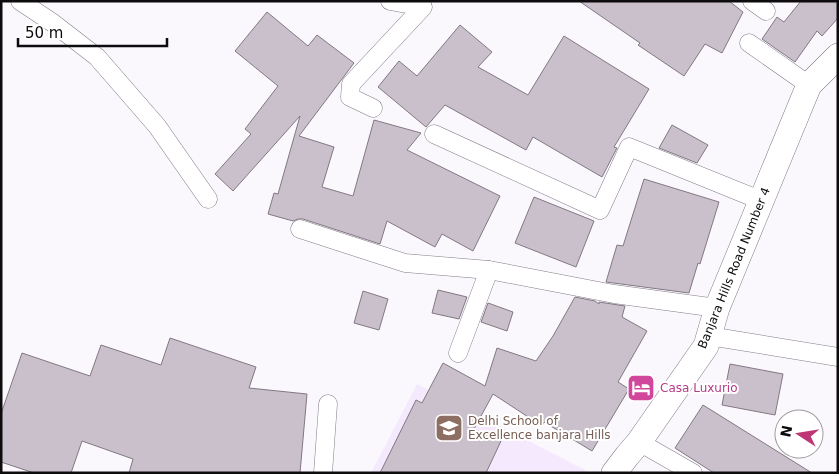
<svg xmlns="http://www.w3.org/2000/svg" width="839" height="474" font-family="'DejaVu Sans',sans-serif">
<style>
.built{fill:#f5e9fd}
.building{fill:#cac0cb;stroke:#827883}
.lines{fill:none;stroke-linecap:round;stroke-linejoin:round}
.street-casing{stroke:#837c88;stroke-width:19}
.secondary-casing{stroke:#837c88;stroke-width:26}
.street{stroke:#fff;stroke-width:18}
.secondary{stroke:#fff;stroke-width:25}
.labels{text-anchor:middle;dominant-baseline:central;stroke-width:4;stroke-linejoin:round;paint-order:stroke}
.street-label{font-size:12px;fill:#0e0b0f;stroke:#fff}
.hotel-label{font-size:12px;fill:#b23c85;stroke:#fff;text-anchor:start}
.education-label{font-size:12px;fill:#785e54;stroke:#fff;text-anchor:start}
</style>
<rect width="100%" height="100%" fill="#fbf8fd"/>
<!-- built -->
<polygon class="built" points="417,384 591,473 371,473"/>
<!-- building -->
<g class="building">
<polygon points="579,1 729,1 743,12 722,53 705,44 684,76 638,45 640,43"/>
<polygon points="801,1 838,1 838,18 822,36 817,31 795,62 762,39 777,17 784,22"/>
<polygon points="267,12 308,46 317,35 354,63 299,136 334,147 322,187 353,196 374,120 421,133 407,150 500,196 473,251 442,234 435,247 387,221 380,244 303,219 298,219 293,221 268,214 274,193 278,194 300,116 233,191 215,174 251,134 245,129 278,86 235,51"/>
<polygon points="460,25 492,52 478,67 528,95 564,36 649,89 614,147 617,148 602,177 533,137 526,150 445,105 426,127 378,87 399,61 417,76"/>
<polygon points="672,125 708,145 697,163 659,148"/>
<polygon points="644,179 719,202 700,264 698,263 689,293 606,282 617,245 623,246"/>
<polygon points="534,197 594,221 576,267 515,243"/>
<polygon points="438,290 467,297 459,319 432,313"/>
<polygon points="363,291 388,299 379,330 354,323"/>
<polygon points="575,297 595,301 599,304 599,302 625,306 622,317 647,331 618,382 629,389 592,451 544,422 542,426 493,394 474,429 501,441 486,473 380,473 416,400 422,403 443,363 485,386 497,348 536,361 553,336"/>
<polygon points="488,303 513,312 507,331 481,322"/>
<polygon points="170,338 256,367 249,388 307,394 300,473 129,473 133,459 82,441 71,473 34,473 1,462 1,414 22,353 90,376 101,345 161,365"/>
<polygon points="730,364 783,374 775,415 722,405"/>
<polygon points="703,405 812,473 714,473 675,448"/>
</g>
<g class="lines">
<defs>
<g id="street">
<polyline points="20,1 53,23 97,57 157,126 208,199"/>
<polyline points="752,1 766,11"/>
<polyline points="749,43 809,85"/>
<polyline points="373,108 350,97 351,84 423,7 390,1"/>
<polyline points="434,134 600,210 629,147 762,201"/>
<polyline points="300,229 405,263 489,270"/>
<polyline points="709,336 838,357"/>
<polyline points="458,353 489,270 614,294 717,308"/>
<polyline points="639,442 693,473"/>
<polyline points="323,473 328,404"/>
</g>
<polyline id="secondary" points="614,473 627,456 639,442 706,346 717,308 809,85 838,56"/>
</defs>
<!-- street casing -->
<use href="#street" class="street-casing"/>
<!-- secondary casing -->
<use href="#secondary" class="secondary-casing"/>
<!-- street -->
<use href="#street" class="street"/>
<!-- secondary -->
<use href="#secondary" class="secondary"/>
</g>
<!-- icons -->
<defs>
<symbol id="hotel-square" viewBox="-11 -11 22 22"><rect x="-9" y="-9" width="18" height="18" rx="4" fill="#d1479c" stroke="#fff"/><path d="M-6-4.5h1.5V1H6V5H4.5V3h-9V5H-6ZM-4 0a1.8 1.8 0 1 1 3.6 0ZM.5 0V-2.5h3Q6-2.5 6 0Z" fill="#fff"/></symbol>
<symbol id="school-square" viewBox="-11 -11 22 22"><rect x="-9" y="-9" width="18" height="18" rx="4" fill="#8d6e63" stroke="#fff"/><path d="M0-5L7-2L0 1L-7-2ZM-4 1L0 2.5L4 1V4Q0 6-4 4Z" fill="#fff"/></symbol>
</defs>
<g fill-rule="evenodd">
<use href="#hotel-square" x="625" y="372" width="32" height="32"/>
<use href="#school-square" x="433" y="412" width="32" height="32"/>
</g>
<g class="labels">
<!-- street labels -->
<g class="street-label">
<text transform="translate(734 268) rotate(-68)">Banjara Hills Road Number 4</text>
</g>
<!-- hotel labels -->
<g class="hotel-label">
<text x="660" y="388">Casa Luxurio</text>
</g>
<!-- education labels -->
<g class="education-label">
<text x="468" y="421">Delhi School of<tspan x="468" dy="14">Excellence banjara Hills</tspan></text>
</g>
</g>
<!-- border -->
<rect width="839" height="474" fill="none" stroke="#0e0b0f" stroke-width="5"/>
<!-- north arrow -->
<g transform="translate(799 434) rotate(282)"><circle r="24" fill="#ffffff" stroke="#9f9d9f"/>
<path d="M0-4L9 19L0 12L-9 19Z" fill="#be3674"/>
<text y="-8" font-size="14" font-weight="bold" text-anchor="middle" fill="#0e0b0f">N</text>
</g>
<!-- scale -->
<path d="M18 38v8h149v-8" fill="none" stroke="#0e0b0f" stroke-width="2.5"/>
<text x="25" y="38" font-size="15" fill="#0e0b0f" stroke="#ffffff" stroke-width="4" paint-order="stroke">50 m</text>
</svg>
